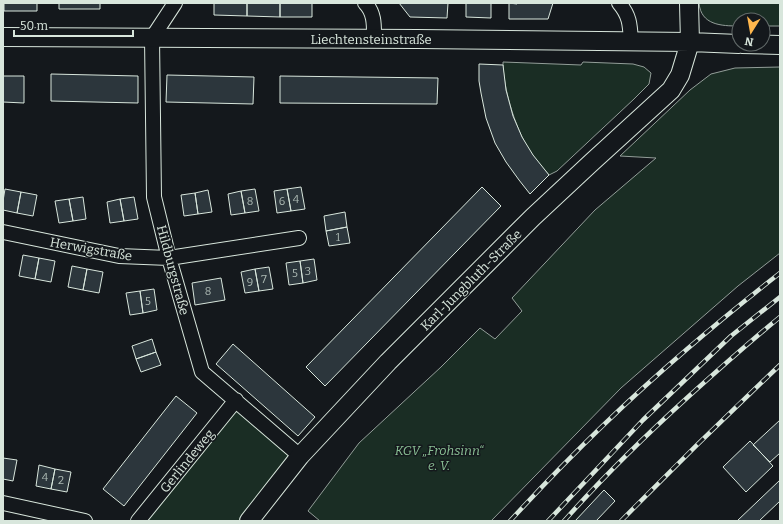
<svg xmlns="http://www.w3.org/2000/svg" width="783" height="524" font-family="Bitter,serif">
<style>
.green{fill:#1a2d24;stroke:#939e99}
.building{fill:#2c363c;stroke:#d8e6dc}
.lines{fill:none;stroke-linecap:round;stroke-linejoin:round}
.minor-casing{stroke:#d8e6dc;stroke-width:16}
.tertiary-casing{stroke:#d8e6dc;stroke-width:20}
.minor{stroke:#14181c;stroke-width:14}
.tertiary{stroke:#14181c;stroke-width:18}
.rail-casing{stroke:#d8e6dc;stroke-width:4.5}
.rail{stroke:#14181c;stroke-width:3;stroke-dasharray:9;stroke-linecap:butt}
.labels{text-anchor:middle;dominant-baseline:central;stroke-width:3;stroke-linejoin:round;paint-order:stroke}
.number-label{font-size:11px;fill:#adbab4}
.street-label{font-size:13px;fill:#d8e6dc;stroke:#14181c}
.park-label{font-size:13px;font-style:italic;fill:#8ac095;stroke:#14181c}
</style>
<rect width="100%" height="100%" fill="#14181c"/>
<path class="green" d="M699,3H780V26H763V20H739V26C721,26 701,25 699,3Z
M503,62L581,65L583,62L633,64L644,67L651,73L649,84L634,99L557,171L549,175C544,169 538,163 533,156C517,134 503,90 503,62Z
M780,67V253L738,286L621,388L491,521H320L308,511L359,443L441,367L480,328L495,339L522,311L512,298L595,210L656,158L620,156L690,90L711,74L735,68Z
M236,400L300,456L249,521H138Z"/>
<path class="building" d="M4,3H37V11H4Z
M59,3H100V9H59Z
M214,3H247V16L214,15Z
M247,3H280V17L247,16Z
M280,3H312V17H280Z
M399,3H448L447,18L410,17Z
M466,3H491V18L466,17Z
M509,3L517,4V3H553L548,19H509Z
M479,64L503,65L506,90L513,116L522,137L533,155L549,175L530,194L519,180L506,162L495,143L486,118L481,93L479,81Z
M51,74L138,76V103L51,101Z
M167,75L254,77L253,104L166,102Z
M3,76H24V103L3,102Z
M280,76L438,78L437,104L280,103Z
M301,187L305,209L291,211L287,189Z
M482,187L501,206L325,386L306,367Z
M5,189L21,192L17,213L3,210V201Z
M255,189L259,211L245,213L241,191Z
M287,189L291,211L277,213L274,191Z
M208,190L212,212L198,214L195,193Z
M241,191L245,213L231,215L228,194Z
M21,192L37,195L33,216L17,213Z
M195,193L198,214L184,216L181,195Z
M83,197L86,219L73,221L69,199Z
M134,197L138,219L124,221L120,199Z
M69,199L73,221L59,223L55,201Z
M120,199L124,221L110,223L107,202Z
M345,212L347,227L326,231L324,216Z
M347,227L350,243L329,246L326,231Z
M23,255L39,258L35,279L19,276Z
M39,258L55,261L51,282L35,279Z
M314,259L317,280L303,283L300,261Z
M300,261L303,283L289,285L286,263Z
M72,266L87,269L83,290L68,287Z
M269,267L273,289L259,291L255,269Z
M87,269L103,272L99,293L83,290Z
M255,269L259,291L245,293L241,272Z
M221,278L225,300L195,305L192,283Z
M154,289L157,310L143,313L140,291Z
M140,291L143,313L130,315L126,293Z
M152,339L156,352L136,359L132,346Z
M233,344L315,417L298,436L216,364Z
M156,352L161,365L141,372L136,359Z
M176,396L197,413L124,506L103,489Z
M780,420V453L770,462L753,445Z
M750,441L773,466L746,492L723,467Z
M3,458L17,460L13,481L3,479Z
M39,465L55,469L51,489L36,486Z
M55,469L71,472L67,492L51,489Z
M780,480V501L759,521H737Z
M604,490L615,501L596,521H575Z"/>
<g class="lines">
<defs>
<path id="minor" d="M175,3L152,38L154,197L169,258L202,372L300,456
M365,3C375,13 374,26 374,39
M619,3C630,16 630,25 631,42
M3,232L119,256L169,258L299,238
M3,503L85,521
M138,521L236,400"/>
<path id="tertiary" d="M3,37L418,39L690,42L739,44
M742,44L780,45
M249,521L300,456L388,362L533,217L592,162L671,90L680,75L690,42L689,3"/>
</defs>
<use href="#minor" class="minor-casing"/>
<use href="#tertiary" class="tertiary-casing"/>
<use href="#minor" class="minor"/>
<use href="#tertiary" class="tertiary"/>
<defs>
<path id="rail" d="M510,521C565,461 624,403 686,350C717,323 748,298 780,273
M548,521L643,420L731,336L780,297
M564,521C603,477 645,436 688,397C718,370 748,343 780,317
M621,521C673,468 726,416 780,365"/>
</defs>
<use href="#rail" class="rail-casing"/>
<use href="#rail" class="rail"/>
</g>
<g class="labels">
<g class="number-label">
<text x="296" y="199">4</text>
<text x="250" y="201">8</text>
<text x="282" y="201">6</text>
<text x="338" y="237">1</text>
<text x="308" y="271">3</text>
<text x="295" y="273">5</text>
<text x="264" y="279">7</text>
<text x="250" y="282">9</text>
<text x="208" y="291">8</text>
<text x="148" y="301">5</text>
<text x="45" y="477">4</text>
<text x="61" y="480">2</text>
</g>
<g class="street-label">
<text x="371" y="39">Liechtensteinstraße</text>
<text transform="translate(91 249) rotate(10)">Herwigstraße</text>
<text transform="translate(173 270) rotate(75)">Hildburgstraße</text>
<text transform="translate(471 280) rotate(-45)">Karl-Jungbluth-Straße</text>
<text transform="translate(187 461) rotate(-51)">Gerlindeweg</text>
</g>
<g class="park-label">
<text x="439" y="450">KGV „Frohsinn“<tspan x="439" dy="15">e. V.</tspan></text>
</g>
</g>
<rect width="783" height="524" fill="none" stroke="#d8e6dc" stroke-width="8"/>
<g transform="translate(751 32) rotate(191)"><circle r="19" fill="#14181c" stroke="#626a69"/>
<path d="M0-3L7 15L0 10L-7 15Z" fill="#ffb74d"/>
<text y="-6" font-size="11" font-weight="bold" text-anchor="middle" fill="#d8e6dc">N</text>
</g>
<path d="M14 30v6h119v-6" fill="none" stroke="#d8e6dc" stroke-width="2"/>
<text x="20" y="30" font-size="12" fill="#d8e6dc" stroke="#14181c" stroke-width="3" paint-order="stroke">50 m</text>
</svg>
